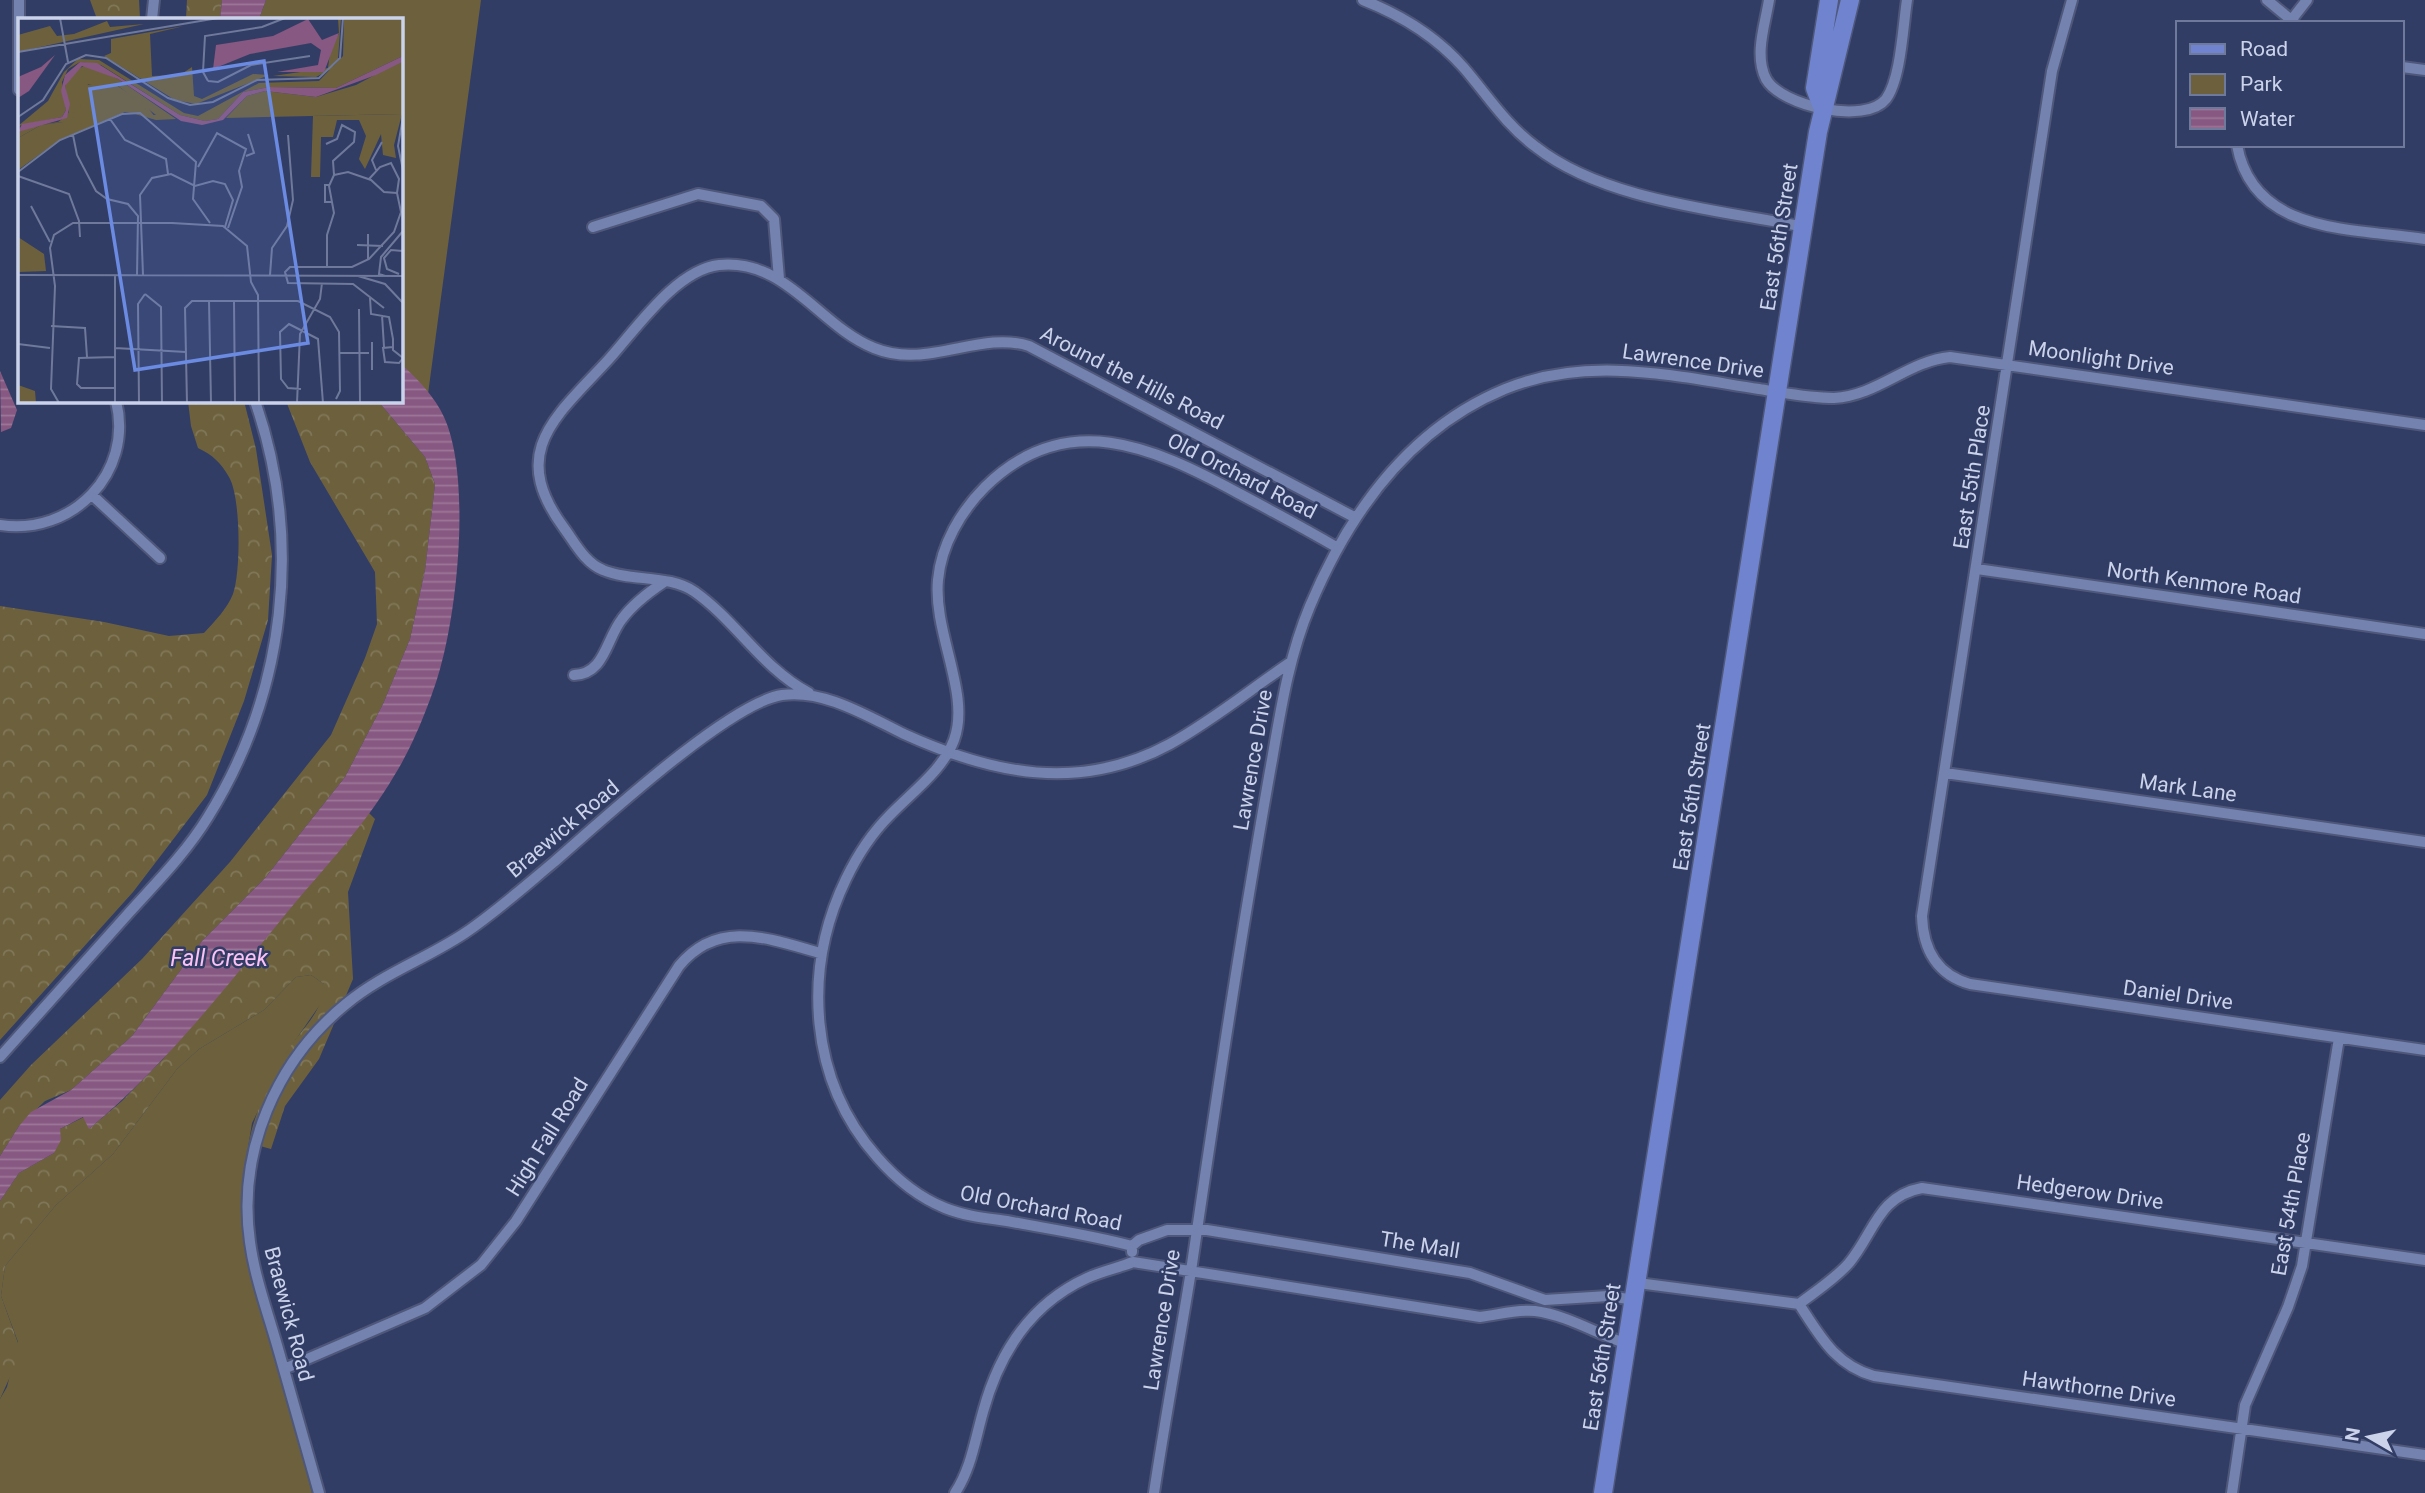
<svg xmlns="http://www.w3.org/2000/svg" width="2425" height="1493" font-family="Roboto,sans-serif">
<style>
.green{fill:#6d613d}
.forest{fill:url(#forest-crowns)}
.water{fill:url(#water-rules)}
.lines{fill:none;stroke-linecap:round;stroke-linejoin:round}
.street-casing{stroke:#4f587a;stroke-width:14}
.primary-casing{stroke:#4f587a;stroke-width:21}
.street{stroke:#7482af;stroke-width:10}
.primary{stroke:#6f83cf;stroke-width:18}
.labels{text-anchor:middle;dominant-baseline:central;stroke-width:5;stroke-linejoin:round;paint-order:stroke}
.street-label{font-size:21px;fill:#cbd3eb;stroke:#323d65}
.water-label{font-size:23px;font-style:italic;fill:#fcc2f4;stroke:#323d65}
.inset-road{fill:none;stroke:#6f799b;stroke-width:2}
.view{fill:#6b8ae1;fill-opacity:0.15;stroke:#6b8ae1;stroke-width:3.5}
.inset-edge{fill:none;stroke:#cbd3eb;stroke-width:3.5}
</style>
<defs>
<pattern id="forest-crowns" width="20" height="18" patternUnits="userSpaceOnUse" patternTransform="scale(1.75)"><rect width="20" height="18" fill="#6d613d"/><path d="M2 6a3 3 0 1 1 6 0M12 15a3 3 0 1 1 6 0" fill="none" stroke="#807759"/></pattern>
<pattern id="water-rules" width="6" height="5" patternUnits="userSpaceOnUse" patternTransform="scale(1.75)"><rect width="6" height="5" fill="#875881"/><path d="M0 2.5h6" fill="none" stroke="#9c7799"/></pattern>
</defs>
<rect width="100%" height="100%" fill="#323d65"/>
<path class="green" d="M266,0H481L428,394L401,364V19H259Z
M311,975L324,984V999L287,1052L252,1123L242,1185L243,1232L312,1493H0V1399L7,1387L18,1342L1,1296L5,1266L56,1205L113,1154L177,1069L199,1049L264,1010L296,977Z"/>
<path class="forest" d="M90,0H139L140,19H97Z
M187,0H222L220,19H186Z
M188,401H244L256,449L272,555L268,620L244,701L207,795L133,892L0,1040V606L104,622L169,636L204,633C215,621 227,609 233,594C241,572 241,497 229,477C221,463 213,455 198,448L191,426Z
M286,401H378L425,457L435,484L425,570L410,639L383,704L345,777L265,878L202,941L132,1036L71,1090L45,1101L19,1126L0,1156V1100L31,1065L142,959L230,862L331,735L365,658L377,624L375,572L310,462Z
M368,812L375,819L348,892L353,979L319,1059L285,1106L271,1149L249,1143C254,1112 271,1080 286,1053C300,1030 324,1012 324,984L311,975L296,977L264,1010L199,1049L177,1069L113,1154L56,1205L5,1266L1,1296L18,1343V1359L0,1399V1201L19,1173L54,1153L60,1129L84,1117L90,1128L122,1101L163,1059Z"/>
<path class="water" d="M222,0H266L259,19H220Z
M401,364C417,378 435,397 444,417C471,476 458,607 440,669C431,701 412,748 394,776C366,824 325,867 289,910C227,986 165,1066 89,1129L83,1117L60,1129L61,1140L54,1153L19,1173L0,1201V1156L19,1126L31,1112L71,1090L132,1036L202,941L265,878L345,777L383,704L410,639L425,570L435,484L425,457L378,401H401Z
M0,371L17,410L11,428L1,432Z"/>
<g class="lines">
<defs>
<path id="street" d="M19,0V90
M1363,0C1401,15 1437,37 1464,68C1488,96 1506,125 1536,147C1605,201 1720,210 1805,227
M1769,0C1765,25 1754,55 1766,79C1781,106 1866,125 1886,99C1901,79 1903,25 1907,0
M2072,0L2052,71L1922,916C1923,949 1937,975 1970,984L2425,1050
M2267,0L2295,23
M152,19L154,0
M2289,23L2307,0
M2402,67L2425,70
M2237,145C2253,235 2353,228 2425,239
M593,227L698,194L761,206L774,219L779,279
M92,495L160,558
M0,525C72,536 134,473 116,401
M1977,569L2425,634
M574,675C605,674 606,639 622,619C633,604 649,592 664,582
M809,693C762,668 737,622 695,592C669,574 631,582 603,570C585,563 575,543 564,528C507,451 556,417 609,359C637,328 676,270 719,265C786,258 819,326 874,348C928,370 979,330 1029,346L1356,518
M1945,773L2425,842
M0,1057C42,1010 85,962 127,915C155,884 186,853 208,817C286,692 303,540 255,401
M1132,1246C1091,1235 1049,1229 1007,1221C986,1218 965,1216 945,1208C918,1197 896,1179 877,1157C809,1080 802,970 846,879C857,856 872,833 890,815C912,792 943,770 954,740C971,694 933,633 938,580C941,545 961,511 985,487C1066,407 1153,447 1238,493C1272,511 1305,529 1338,548
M1132,1252V1246L1139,1240L1167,1230H1207L1470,1273L1545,1300L1608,1296L1635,1300
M1638,1283L1799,1304
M1799,1304C1816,1291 1835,1279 1849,1263C1874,1233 1878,1196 1922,1188L2425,1260
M1799,1304C1820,1336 1835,1365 1874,1376L2425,1455
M284,1369L425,1308L481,1265L516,1221L679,966C718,918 770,939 820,953
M319,1493C306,1446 292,1399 279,1352C269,1316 255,1279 250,1242C237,1152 276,1061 346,1004C382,974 426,959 465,933C496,912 525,886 554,862C600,822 729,703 782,695C824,689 867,716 904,734C992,774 1080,793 1170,744C1212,721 1251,689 1291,662
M955,1493C971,1469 975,1440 983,1412C999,1353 1030,1304 1087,1278C1102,1271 1118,1268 1133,1262L1480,1317C1498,1315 1517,1309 1535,1311C1567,1315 1597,1334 1627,1344
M1154,1493C1165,1419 1179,1345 1191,1271C1208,1155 1225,1040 1244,924C1253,870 1262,815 1272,760C1281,708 1289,656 1310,606C1349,513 1408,429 1505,389C1588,355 1674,376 1759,389C1784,393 1809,398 1834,398C1877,396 1908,361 1950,357L2425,425
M2232,1493L2245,1405L2288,1307L2302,1266L2339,1038"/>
<path id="primary" d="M1821,104L1815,88L1829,0
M1603,1493L1818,132L1850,0"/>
</defs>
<use href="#street" class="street-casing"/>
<use href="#primary" class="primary-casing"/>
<use href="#street" class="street"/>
<use href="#primary" class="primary"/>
</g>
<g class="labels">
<g class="street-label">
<text transform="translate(1779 237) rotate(-81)">East 56th Street</text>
<text transform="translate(2101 358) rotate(8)">Moonlight Drive</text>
<text transform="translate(1693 361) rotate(8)">Lawrence Drive</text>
<text transform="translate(1132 378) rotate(27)">Around the Hills Road</text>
<text transform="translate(1242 476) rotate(27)">Old Orchard Road</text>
<text transform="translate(1972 477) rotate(-81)">East 55th Place</text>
<text transform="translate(2204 583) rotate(8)">North Kenmore Road</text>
<text transform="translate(1253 760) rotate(-80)">Lawrence Drive</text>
<text transform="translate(2188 788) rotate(8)">Mark Lane</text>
<text transform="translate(1692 797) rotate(-81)">East 56th Street</text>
<text transform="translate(563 829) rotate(-40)">Braewick Road</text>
<text transform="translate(2178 995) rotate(8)">Daniel Drive</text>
<text transform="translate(547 1137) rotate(-58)">High Fall Road</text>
<text transform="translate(2090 1192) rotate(8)">Hedgerow Drive</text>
<text transform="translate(2291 1204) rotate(-80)">East 54th Place</text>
<text transform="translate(1041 1208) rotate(11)">Old Orchard Road</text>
<text transform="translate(1420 1245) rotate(9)">The Mall</text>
<text transform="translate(289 1314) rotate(75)">Braewick Road</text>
<text transform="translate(1162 1320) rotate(-81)">Lawrence Drive</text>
<text transform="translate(1602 1357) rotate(-81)">East 56th Street</text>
<text transform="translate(2099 1389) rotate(8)">Hawthorne Drive</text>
</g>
<g class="water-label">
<text x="219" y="958">Fall Creek</text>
</g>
</g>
<g transform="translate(18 18)">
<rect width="385" height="385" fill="#323d65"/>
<path d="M385,42L384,96L208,100L229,78L247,73L298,79L338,67ZM76,66L98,67L127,86L137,99L107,94L43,121L0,152V120L23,107L45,104L67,67ZM0,367L17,373L18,385H0Z" fill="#6d613d"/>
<path d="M320,0H323L320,41L313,51L298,59L255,58L310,50L313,27L321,16ZM326,0H385V38L318,70L251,69L225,74L200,101L187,103L162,97L83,47L62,44L50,51L44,64L48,92L44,99L0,108L30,83L46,54L60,41L81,42L166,95L180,98L241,65L301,63L325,38ZM89,3L92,9L126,6L0,34V17L32,8L39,18L56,16ZM166,8L132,16L134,58L162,57L174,49L176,78L184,81L235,56L251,57L178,86L157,82L86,38L93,35V21ZM68,47L100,61L158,101L138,102L117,96L138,97L99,67L88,70L70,66L59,98L45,104L23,107L0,120L2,113L14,108L40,104L51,96L47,68L56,53ZM384,96L376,127L378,140L365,137L363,116L347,151L341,141L348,118L341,102H319L315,119H303L302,159H293L295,98ZM0,219L26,236L28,253L0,254Z" fill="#6d613d"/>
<path d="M290,1L304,22L321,15L306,54H259L300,47L303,32L293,25L232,36L195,51L198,27L255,18ZM37,37L11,73L0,80V59L23,49ZM385,38L384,44L358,57L298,79L247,73L229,78L205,102L184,107L163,103L100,61L64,48L47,68L52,86L49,100L0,114L4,106L44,99L48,92L43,73L47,57L62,44L79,45L162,97L187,103L200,101L225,74L251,69L318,70Z" fill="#875881"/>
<path class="inset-road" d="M42,0L50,44M0,34L200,0M190,63L185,54L187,18L244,9L267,0M190,63L200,64L233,47L292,38M0,99L25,82L48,46L68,37L88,40L150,80L172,87L195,84L239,62L301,60L322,40L325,0M385,99L380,128L385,152M92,101L107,122L148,141L150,156M55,117L59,137L78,173L89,181L110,186L120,198L119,257M308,126L319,121L324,107L337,114L336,124L315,143L316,157M228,138L236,135L230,116M180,149L199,115L228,131L221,153L224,169L210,210M358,152L354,142L364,124M0,154L42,122L104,96L122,95L178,144L175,181L192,205M316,157L330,154L353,162L366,174L379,175M0,158L51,176L61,203L62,219M351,161L362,149L373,145L381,161L379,175M311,167H307V184H314M13,188L32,224M350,216V241M339,227L365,228M309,249V217L316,195L311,168L316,157M381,256L369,251L366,240L373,232L385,233M0,257L385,258M97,257V385M125,257L122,177L134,160L153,156L177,168L195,163L207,166L215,182L207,209M252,257L254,230L269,208L275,182L270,117M340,258L367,266L385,285M367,258L361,256L363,239L385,213M127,276L143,289L144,385M352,280L353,296L371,299L375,321V332L385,340L381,345L367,344L365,330L375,329M191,283L193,385M216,283L217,385M366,290L335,266L270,265L267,254L272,249H334L351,241L376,214L383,194L379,175M341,291L342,385M364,297L366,329M33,308L67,310L69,339M354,324V352M0,326L32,330M97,330L168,334M321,335H351M97,339L61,340L59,366L63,370H97M283,371L270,370L263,361L262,314L271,306L300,321L305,385M41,385L33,371L37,268L32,230L36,217L55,205H154L205,208L229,228L233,264L240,277L241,385M121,385L120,286L127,276M169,385L167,290L174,283H280L312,299L321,314L322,373L318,381M279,385L282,316L302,281L304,265"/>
<path class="view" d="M246,43L290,325L117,352L72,71Z"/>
<rect width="385" height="385" class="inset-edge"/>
</g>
<rect x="2176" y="21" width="228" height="126" fill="#323d65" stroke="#6f799b" stroke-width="2"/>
<rect x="2190" y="44" width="35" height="10" fill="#6f83cf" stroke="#6f799b" stroke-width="2"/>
<text x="2240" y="56" font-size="21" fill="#cbd3eb">Road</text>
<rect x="2190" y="74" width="35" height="21" fill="#6d613d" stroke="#6f799b" stroke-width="2"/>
<text x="2240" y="91" font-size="21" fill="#cbd3eb">Park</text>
<rect x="2190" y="108" width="35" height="21" fill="url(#water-rules)" stroke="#6f799b" stroke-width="2"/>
<text x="2240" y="126" font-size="21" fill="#cbd3eb">Water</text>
<g transform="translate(2369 1437) rotate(279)" stroke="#323d65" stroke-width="5" paint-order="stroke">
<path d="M0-5L12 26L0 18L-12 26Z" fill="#cbd3eb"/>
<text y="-10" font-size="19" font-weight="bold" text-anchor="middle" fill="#cbd3eb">N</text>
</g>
</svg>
